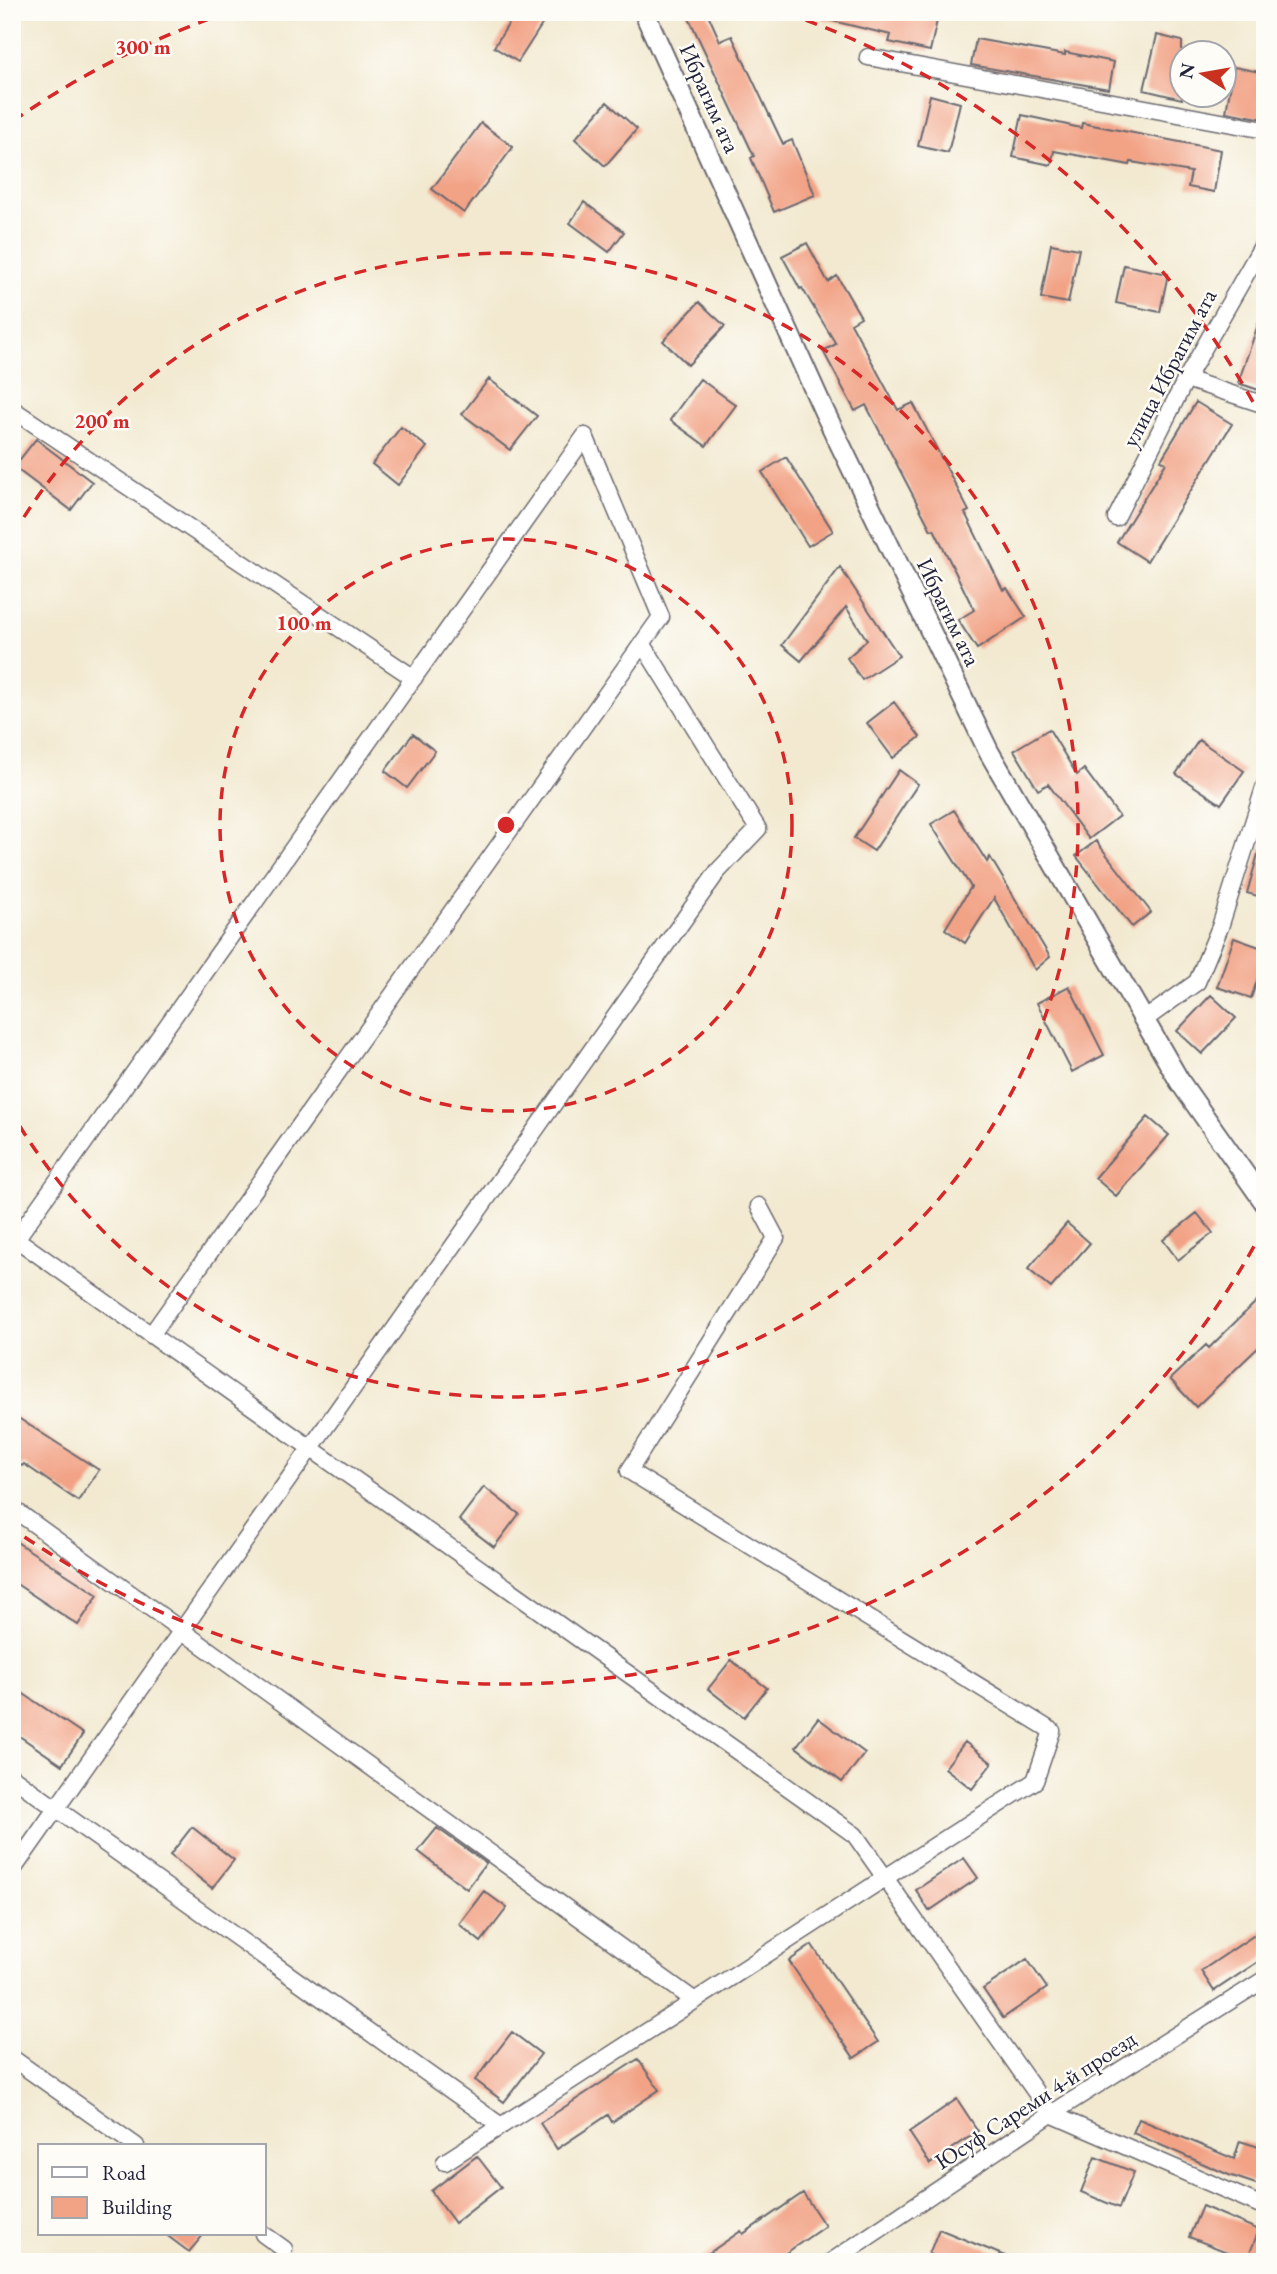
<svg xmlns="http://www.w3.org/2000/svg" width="1277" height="2274" font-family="'EB Garamond',serif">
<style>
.building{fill:#f2a386}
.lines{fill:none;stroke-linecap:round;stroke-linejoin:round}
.minor-casing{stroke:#6b686f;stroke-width:19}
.tertiary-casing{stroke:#6b686f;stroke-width:23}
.minor{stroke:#fff;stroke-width:16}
.tertiary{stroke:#fff;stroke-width:19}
.ring{fill:none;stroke:#d62828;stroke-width:3.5;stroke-dasharray:12 9}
.labels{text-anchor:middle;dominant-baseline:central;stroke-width:5;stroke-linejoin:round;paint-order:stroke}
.street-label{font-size:23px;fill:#22223b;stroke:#fdfcf7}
.centre{fill:#d62828;stroke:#fdfcf7;stroke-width:3.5}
.ring-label{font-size:21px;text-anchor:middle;font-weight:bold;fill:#d62828;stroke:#fdfcf7;stroke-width:5;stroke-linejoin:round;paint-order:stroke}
</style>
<rect width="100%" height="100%" fill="#fdfcf7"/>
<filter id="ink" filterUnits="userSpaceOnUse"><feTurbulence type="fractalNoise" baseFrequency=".0143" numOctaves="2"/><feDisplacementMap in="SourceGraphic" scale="14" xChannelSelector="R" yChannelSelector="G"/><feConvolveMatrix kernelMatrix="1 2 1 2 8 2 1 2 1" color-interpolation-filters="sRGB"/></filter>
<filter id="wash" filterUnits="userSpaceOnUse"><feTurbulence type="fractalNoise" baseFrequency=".00686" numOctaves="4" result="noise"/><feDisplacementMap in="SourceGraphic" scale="28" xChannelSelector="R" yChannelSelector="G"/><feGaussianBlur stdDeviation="1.57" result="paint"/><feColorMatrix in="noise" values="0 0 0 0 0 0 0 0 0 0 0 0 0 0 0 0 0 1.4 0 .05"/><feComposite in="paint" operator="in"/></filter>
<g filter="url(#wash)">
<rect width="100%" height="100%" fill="#f2e9d0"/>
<g id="blocks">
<path class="building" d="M516,12H550L518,62L494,47Z
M686,12H707L720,41L732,36L783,144L792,140L815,195L774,212L751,158L754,156Z
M821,12H939L930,51L889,42L891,35L820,18Z
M1157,35L1182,41V99L1144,90Z
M976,39L1065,55V52L1114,62L1109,89L971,65Z
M1234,67L1265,73V119L1226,112Z
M930,95L960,103L948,153L918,146Z
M607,102L637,129L605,166L575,139Z
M1022,115L1081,128L1082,123L1221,150L1214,192L1188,187L1191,172L1131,162L1130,165L1054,151L1051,165L1013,157Z
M481,123L513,147L464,213L432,189Z
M584,202L624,232L609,252L570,223Z
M807,243L828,282L837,276L861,317L851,323L898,410L913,403L969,511L965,513L1003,590L1007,588L1026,617L977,649L958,620L974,610L934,529L931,530L866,405L855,411L823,351L836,344L802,288L800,289L782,256Z
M1051,244L1079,249L1068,303L1041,298Z
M1124,265L1168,274L1160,312L1116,303Z
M699,302L725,326L688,365L663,341Z
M1262,313H1265V392L1238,383Z
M489,379L537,416L510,450L462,414Z
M700,379L736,405L706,446L670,420Z
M1196,402L1232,424L1147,561L1117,542L1166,463L1161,460Z
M401,427L427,447L398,485L372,464Z
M36,439L92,482L71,510L14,467Z
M786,457L833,531L808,546L762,472Z
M840,567L899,656L862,680L847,658L867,640L846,607L801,661L782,645Z
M894,702L920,737L893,758L867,723Z
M1049,729L1077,775L1084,769L1119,816L1089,839L1048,784L1038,790L1014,750Z
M413,734L435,751L407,788L385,771Z
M1199,740L1244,771L1221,804L1176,774Z
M899,770L918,784L874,851L854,838Z
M954,810L987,862L990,857L1050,957L1035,970L994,898L965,943L945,929L971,887L931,824Z
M1096,841L1151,912L1132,927L1076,856Z
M1260,847H1265V898L1247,893Z
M1234,938L1265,949V957L1251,998L1217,987Z
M1069,986L1104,1055L1072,1072L1037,1003Z
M1211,995L1236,1018L1202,1054L1177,1031Z
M1148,1117L1169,1135L1116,1196L1095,1178Z
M1197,1213L1213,1233L1178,1260L1163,1240Z
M1067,1223L1090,1243L1051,1288L1028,1269Z
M1265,1293V1341L1196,1407L1170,1379L1206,1345L1209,1348Z
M12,1414L99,1470L78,1501L24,1464L22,1466L12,1459Z
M484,1487L519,1514L494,1547L459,1520Z
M12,1539L98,1595L78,1625L12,1581Z
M731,1660L767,1688L744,1717L708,1689Z
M12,1686L83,1734L62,1765L12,1731Z
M818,1718L865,1753L842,1782L796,1747Z
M965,1742L992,1763L972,1789L945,1768Z
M192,1827L234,1860L212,1888L170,1855Z
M437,1828L486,1863L467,1889L418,1851Z
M964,1858L978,1878L929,1911L916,1890Z
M484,1891L507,1908L481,1942L459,1924Z
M1265,1928V1957L1214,1991L1201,1971Z
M812,1945L878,2042L854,2058L789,1961Z
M1027,1959L1047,1988L1003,2018L983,1989Z
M512,2032L541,2054L504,2102L475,2080Z
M638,2059L659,2090L612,2122L608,2115L557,2149L540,2123Z
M957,2099L978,2131L930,2164L909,2132Z
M1139,2119L1234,2159L1240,2141L1265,2149V2187L1229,2175L1133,2133Z
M477,2156L501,2187L455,2223L431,2191Z
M1095,2157L1134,2172L1119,2208L1081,2192Z
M803,2193L825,2226L773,2262H696L741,2231L743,2234Z
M1202,2206L1259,2230L1247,2260L1189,2237Z
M939,2229L1017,2261V2262H947L929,2254Z
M165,2234H204L189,2252Z"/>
</g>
</g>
<g filter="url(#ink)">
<use href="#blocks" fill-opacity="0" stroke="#6b686f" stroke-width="2"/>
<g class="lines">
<defs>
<path id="minor" d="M868,57L1265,130
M1186,379L1265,405
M12,409L414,678
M1116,518L1186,379L1265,241
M1144,1020L1197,982L1220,927L1265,785
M12,1236L855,1835L1051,2114L1265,2207
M16,1239L585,436
M151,1335L661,617L585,436
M12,1508L695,2001
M12,1777L501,2126
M12,1871L718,871L758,829L642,643
M12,2058L136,2146
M445,2162L1035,1781L1052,1731L629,1471L776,1238L759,1206
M263,2234L284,2249
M831,2262L1051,2114L1265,1979"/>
<path id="tertiary" d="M644,12L824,411L989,752L1180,1082L1265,1203"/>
</defs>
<use href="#minor" class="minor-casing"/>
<use href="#tertiary" class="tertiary-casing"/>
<use href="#minor" class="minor"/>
<use href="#tertiary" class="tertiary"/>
</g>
</g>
<g class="ring">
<circle cx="506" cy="825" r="286"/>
<path d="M13 535A572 572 0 1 1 13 1115"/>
<path d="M1264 1228A859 859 0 0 1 13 1529M13 121A859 859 0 0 1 226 13M786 13A859 859 0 0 1 1264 422"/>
</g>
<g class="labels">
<g class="street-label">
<text transform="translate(710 98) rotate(66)">Ибрагим ата</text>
<text transform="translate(1169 368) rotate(-62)">улица Ибрагим ата</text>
<text transform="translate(949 612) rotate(64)">Ибрагим ата</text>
<text transform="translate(1035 2100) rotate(-33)">Юсуф Сареми 4-й проезд</text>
</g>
</g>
<circle cx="506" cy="825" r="10" class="centre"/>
<g class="ring-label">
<text x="143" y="54">300 m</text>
<text x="102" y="428">200 m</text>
<text x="304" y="630">100 m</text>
</g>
<rect width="1277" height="2274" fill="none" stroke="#fdfcf7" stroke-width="42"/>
<rect x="38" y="2144" width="228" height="91" fill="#fdfcf7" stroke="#a5a5ac" stroke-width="2"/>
<rect x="52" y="2167" width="35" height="10" fill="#ffffff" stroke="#a5a5ac" stroke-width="2"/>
<text x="102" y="2180" font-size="21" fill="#22223b">Road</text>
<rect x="52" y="2197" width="35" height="21" fill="#f2a386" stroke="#a5a5ac" stroke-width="2"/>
<text x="102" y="2214" font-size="21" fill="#22223b">Building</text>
<g transform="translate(1203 74) rotate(281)"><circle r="33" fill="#fdfcf7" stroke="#a5a5ac" stroke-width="2"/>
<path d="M0-5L12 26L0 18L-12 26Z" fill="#c8321e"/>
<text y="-10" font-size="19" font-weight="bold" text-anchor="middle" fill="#22223b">N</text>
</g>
</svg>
